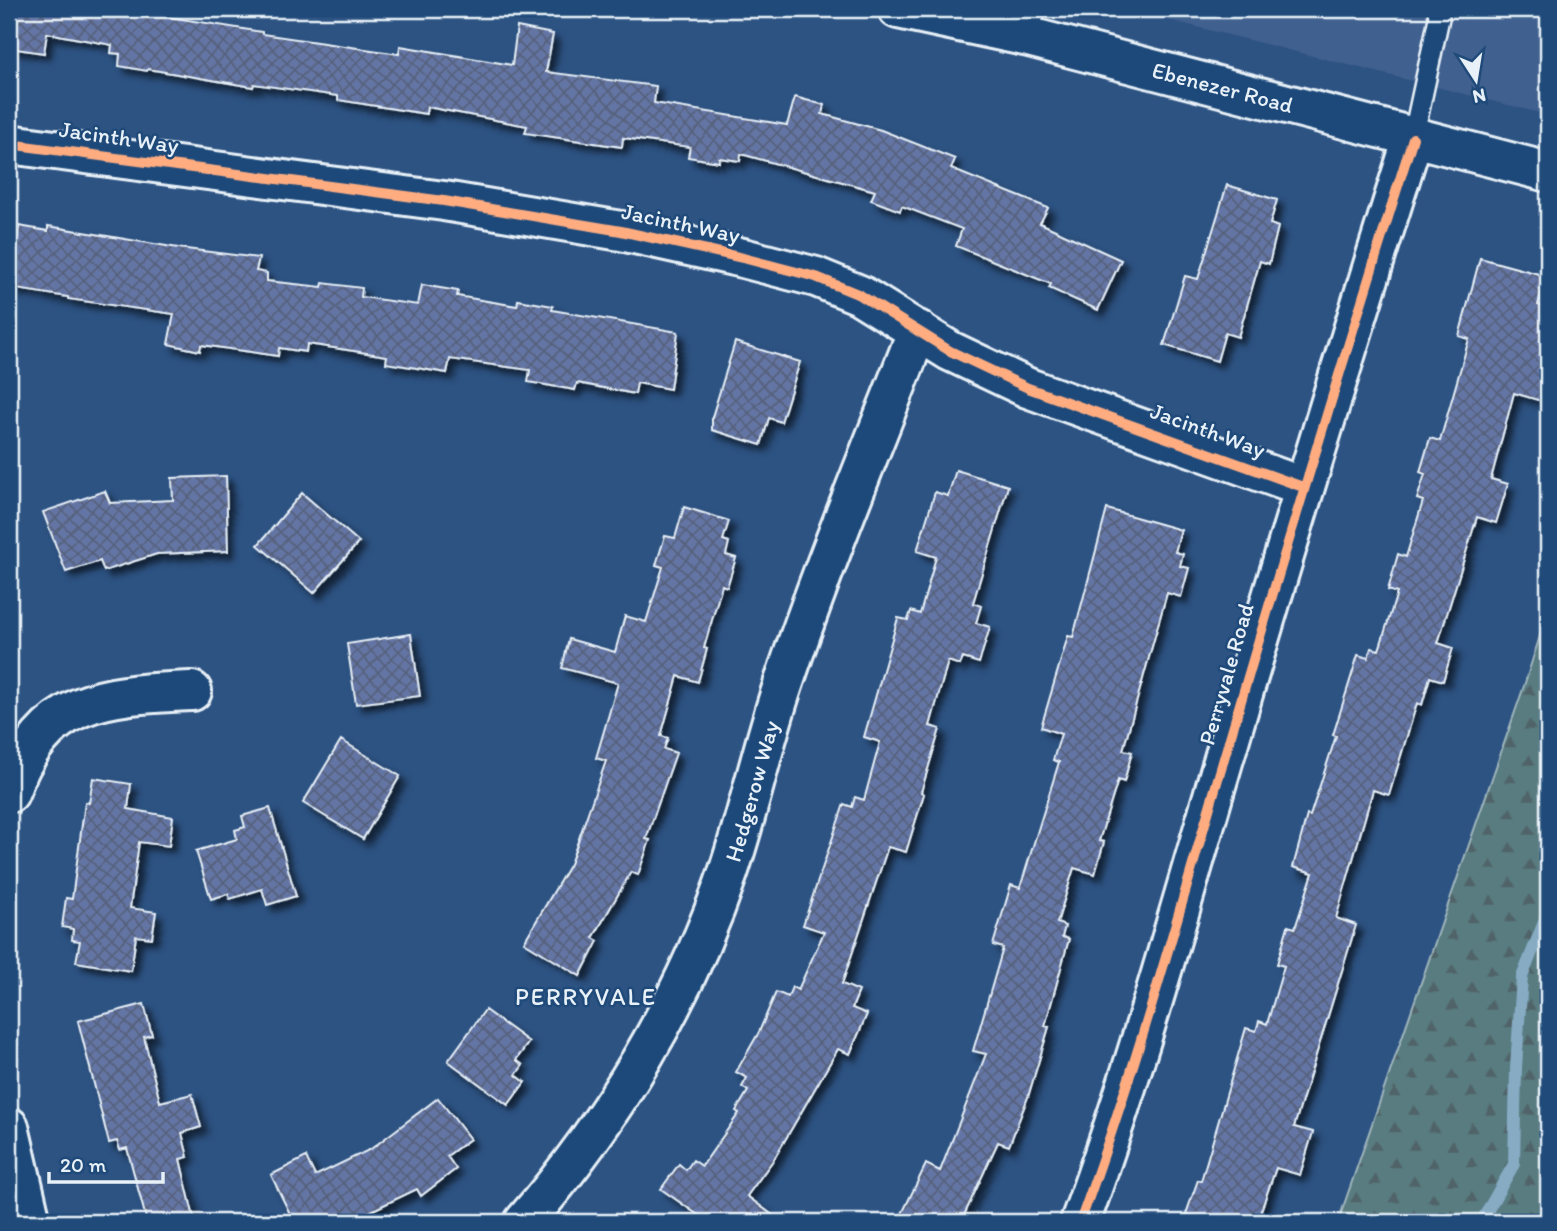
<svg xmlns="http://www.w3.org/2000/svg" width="1557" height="1231" font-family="Itim,sans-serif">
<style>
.built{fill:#41608f}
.forest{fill:url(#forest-firs);stroke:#a0b6bc;stroke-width:2}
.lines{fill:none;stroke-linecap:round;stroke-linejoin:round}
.stream{stroke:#86abc3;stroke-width:12}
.building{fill:url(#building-cross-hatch);stroke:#e8f1f8;stroke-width:2;filter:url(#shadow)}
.service-casing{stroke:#e8f1f8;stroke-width:24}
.minor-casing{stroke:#e8f1f8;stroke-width:44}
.tertiary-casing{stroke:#e8f1f8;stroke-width:44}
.service{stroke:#1f4a7a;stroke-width:19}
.minor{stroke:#1f4a7a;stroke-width:38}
.tertiary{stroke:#1f4a7a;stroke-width:38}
.cycleway-casing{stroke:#1f4a7a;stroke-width:15}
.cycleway{stroke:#ffac80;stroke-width:10}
.labels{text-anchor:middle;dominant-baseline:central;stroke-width:5;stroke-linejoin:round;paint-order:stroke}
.street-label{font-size:23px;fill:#e8f1f8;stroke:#1f4a7a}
.neighbourhood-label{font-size:24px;letter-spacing:2px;fill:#e8f1f8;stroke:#1f4a7a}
</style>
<defs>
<pattern id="forest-firs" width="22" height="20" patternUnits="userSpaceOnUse" patternTransform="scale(1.75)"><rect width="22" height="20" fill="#587b80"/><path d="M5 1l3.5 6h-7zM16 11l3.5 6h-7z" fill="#506468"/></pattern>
<pattern id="building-cross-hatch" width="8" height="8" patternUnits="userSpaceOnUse" patternTransform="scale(1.75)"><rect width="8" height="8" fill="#6475a5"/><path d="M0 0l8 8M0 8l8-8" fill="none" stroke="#56617c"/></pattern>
<filter id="shadow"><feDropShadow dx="6" dy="6" stdDeviation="3.5" flood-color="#0009"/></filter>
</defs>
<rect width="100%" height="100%" fill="#2d5383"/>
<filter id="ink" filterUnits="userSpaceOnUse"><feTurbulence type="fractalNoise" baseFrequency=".0143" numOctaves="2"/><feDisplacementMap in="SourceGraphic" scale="14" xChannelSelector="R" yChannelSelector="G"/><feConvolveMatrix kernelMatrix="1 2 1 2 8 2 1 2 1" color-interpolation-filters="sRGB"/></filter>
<g filter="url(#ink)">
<path class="built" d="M1125,9H1548V115Z"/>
<path class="forest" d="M1548,611V1222H1338L1524,686Z"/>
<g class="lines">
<path class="stream" d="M1481,1222L1514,1164L1516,1068L1522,977L1548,912"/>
</g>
<path class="building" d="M9,9H158L157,15L262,32V34L399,54L400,46L512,65L517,27L553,34L546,72L656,86L654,103L787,125L795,97L824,105L822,114L881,130L955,159L951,169L1048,208L1040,223L1121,260L1098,310L1049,288L1051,284L956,246L962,229L902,206L900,211L871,200L875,191L741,154L740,161L719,158V162L688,157L690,147L623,138L622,147L525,133L527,126L427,107L426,114L338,100V96L254,84L253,87L148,69L147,71L119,66L120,54L111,53L112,45L47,33L44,53L9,48Z
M1227,185L1277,200L1270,224L1278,227L1269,264L1260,261L1238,337L1225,333L1217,361L1164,345L1185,276L1198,279Z
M19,226L48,231V226L178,248L259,258L256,271L267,273V281L322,287L323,283L362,288L361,297L418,305L422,285L458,291L457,296L517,306L518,300L553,306L552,310L678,332L670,389L637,383L635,394L577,383L575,390L528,382L530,370L450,359L447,373L386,363L387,356L307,344L306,352L279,348L278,356L201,345L200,351L168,344L174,314L68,299V297L10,288Z
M1480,258L1546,276L1538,305L1548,308V403L1514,393L1491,479L1508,484L1496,523L1477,517L1438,643L1453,648L1443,681L1430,677L1422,705L1417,703L1389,795L1373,790L1336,918L1356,925L1294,1127L1313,1132L1300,1175L1276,1168L1257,1222H1189L1191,1216L1186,1214L1198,1180L1201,1181L1246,1028L1256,1031L1259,1021L1267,1024L1284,966L1277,964L1288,926L1295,928L1313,873L1293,867L1307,815L1310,816L1336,736L1333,735L1358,655L1368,658L1371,648L1379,650L1397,593L1388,590L1398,554L1406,557L1423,501L1417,499L1425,474L1420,472L1430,438L1440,441L1469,339L1459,336Z
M735,342L800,362L781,422L769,418L761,445L712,430V417Z
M956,470L1008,486L973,603L981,606L976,623L990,627L979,663L963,658L960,665L948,661L930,726L940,729L921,792L924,794L906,852L888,847L842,984L859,991L852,1008L867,1014L850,1054L838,1049L774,1159L747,1196L782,1222H708L661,1189L679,1164L686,1170L693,1160L702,1166L739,1113L736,1111L748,1091L742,1087L747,1078L736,1072L759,1032L776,992L788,997L792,987L798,990L824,932L803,925L844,804L852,807L855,797L864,800L880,742L864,737L898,618L908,620L911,611L920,614L936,557L917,551L935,492L948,496Z
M226,476L228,551L157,554L104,571L100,561L66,572L43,512L105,491L110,503L173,500L172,478Z
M302,493L359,542L314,593L258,545Z
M684,507L729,521L723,540L729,542L726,555L736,558L727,587L722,585L704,648L707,649L698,682L678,676L661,736L668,738L664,749L676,753L646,839L650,840L638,875L631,872L593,938L598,941L580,976L524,942L570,864L606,761L596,758L618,683L562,668L569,639L615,652L625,616L646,622L663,567L656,565L665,536L675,538Z
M1107,509L1181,530L1175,552L1183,554L1180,566L1189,568L1181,597L1167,593L1123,750L1132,752L1124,782L1118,780L1099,841L1104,842L1095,874L1074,868L1057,923L1065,926L1062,937L1069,939L1045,1026L1049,1027L1028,1097L1009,1146L998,1142L961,1222H898L926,1164L940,1171L986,1054L973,1051L1003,948L993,945L1011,885L1020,888L1059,762L1053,760L1061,734L1041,727L1068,636L1073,637Z
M411,634L420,696L356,704L347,644Z
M341,740L400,776L363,839L303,803Z
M93,778L131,784L128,809L173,817L169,846L139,842L130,908L156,912L152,938L136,936L131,971L76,962L80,941L72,940L73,929L62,927L66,898L72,899L85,802L89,803Z
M270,808L296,896L267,905L262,889L230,899L228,894L211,899L196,851L237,839L235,830L245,827L242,816Z
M144,1004L152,1035L144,1037L160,1102L192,1094L201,1127L182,1133L188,1157L180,1159L195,1222H147L127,1148L120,1150L117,1141L109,1143L78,1021Z
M485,1010L529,1042L516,1060L523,1065L516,1075L525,1082L508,1105L448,1061Z
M438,1098L470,1139L447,1156L456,1169L421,1196L417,1189L348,1222H294L271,1175L306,1157L315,1176L371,1149Z"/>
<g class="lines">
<defs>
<path id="service" d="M1029,37L1035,9
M1413,138L1439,18L1438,9"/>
<g id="minor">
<path d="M9,144L444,201L621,231L743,258L816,277L860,295L950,351L1028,388L1303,487"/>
<path d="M9,793C45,697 102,695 192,691"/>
<path d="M9,1127L31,1222"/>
<path id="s1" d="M524,1222C612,1121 684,1001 728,873C749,811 762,747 783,685C823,565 872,448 918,330"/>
<path d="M1080,1222C1138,1064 1182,900 1230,738C1289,537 1350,337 1413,138"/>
</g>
<g id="tertiary">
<path id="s2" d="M898,9L1029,37L1548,172"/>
</g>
</defs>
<use href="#service" class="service-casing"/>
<use href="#minor" class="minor-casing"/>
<use href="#tertiary" class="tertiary-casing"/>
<use href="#service" class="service"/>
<use href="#minor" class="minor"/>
<use href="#tertiary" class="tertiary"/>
<defs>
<path id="cycleway" d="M9,144L444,201L621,231L743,258L816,277L860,295L950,351L1028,388L1303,487
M1080,1222C1138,1064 1182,900 1230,738C1289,537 1350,337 1413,138"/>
</defs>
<use href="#cycleway" class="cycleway-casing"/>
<use href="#cycleway" class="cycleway"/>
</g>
</g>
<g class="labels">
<g class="street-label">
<text stroke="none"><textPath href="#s2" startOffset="334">Ebenezer Road</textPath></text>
<text transform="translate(119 137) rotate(8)">Jacinth Way</text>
<text transform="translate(681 223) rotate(12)">Jacinth Way</text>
<text transform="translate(1208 430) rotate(20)">Jacinth Way</text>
<text transform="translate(1226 674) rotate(-74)">Perryvale Road</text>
<text stroke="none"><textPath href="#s1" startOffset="492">Hedgerow Way</textPath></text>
</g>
<g class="neighbourhood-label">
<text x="586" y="996">PERRYVALE</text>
</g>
</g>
<rect width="1557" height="1231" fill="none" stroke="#1f4a7a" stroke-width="35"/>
<rect x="18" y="18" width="1522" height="1196" fill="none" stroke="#e8f1f8" stroke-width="2.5" filter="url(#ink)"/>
<g transform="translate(1476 80) rotate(168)" stroke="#1f4a7a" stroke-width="5" paint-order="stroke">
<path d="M0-5L12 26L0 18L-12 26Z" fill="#e8f1f8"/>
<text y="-10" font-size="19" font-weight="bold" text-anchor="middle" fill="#e8f1f8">N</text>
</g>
<path d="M49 1172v10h114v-10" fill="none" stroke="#e8f1f8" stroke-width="3.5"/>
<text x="60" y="1172" font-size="21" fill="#e8f1f8" stroke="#1f4a7a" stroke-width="5" paint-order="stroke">20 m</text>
</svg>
